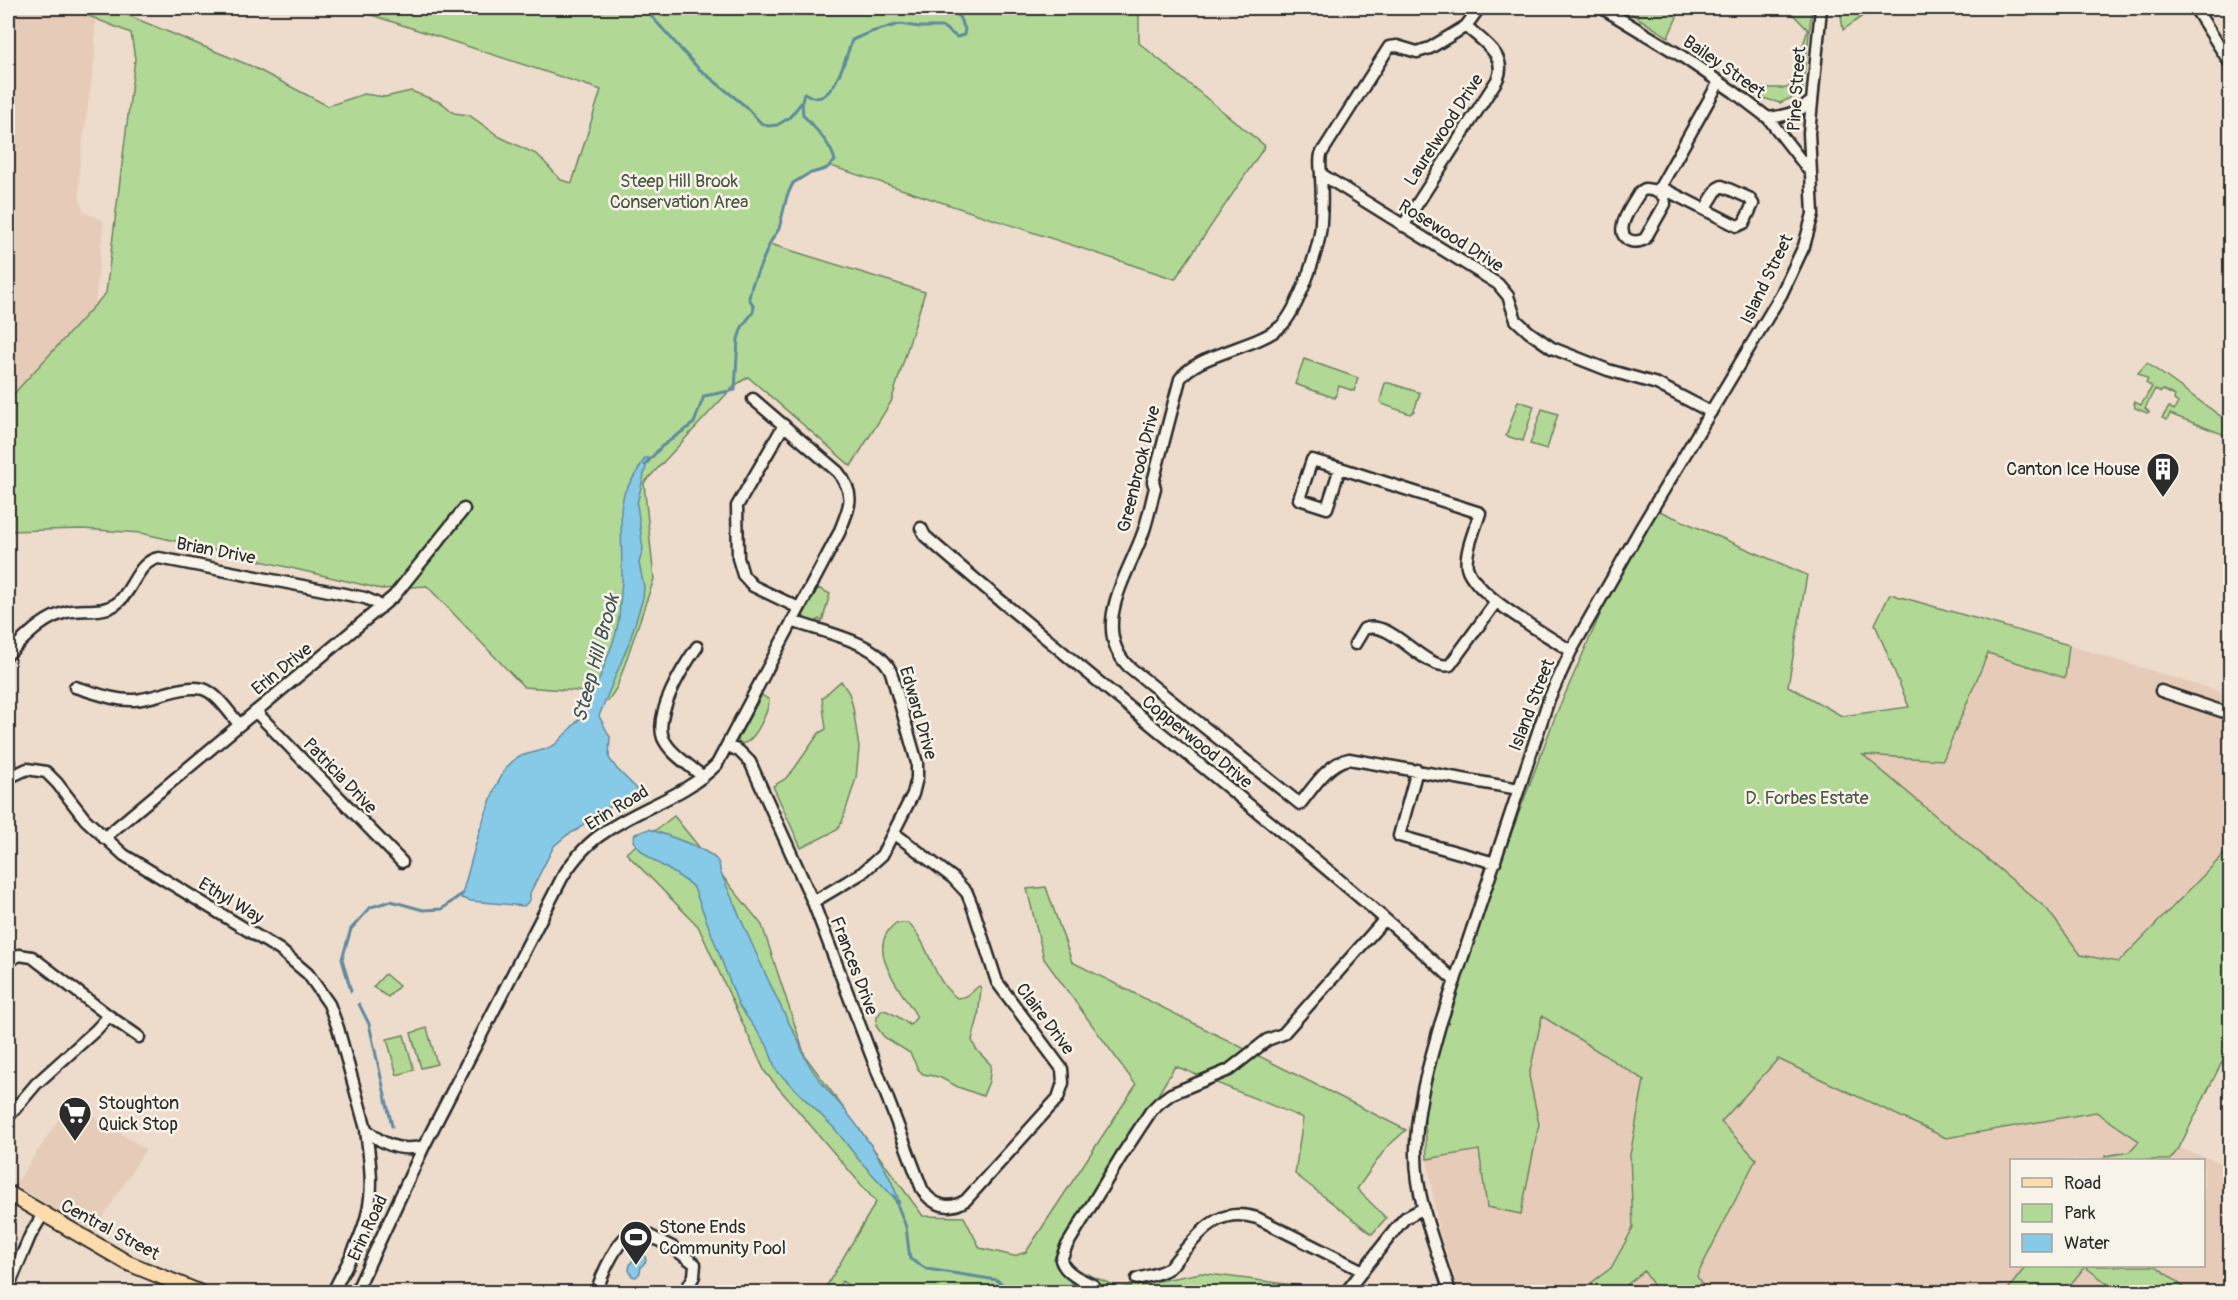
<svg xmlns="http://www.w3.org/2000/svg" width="2238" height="1300" font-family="Pangolin,sans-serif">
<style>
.built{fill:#e6ccb8}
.green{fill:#b1d995;stroke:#6e8260;stroke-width:1.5}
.water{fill:#87cae8;stroke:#628a9c;stroke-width:1.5}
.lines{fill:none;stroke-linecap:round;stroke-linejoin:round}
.stream{stroke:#628a9c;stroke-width:3}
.minor-casing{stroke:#2b2b2b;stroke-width:15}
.major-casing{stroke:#2b2b2b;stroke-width:18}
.minor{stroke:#f7f3e8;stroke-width:10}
.major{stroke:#fcdcac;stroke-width:14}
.labels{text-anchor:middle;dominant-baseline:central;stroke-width:5;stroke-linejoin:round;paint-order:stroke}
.street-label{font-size:18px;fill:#2b2b2b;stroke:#f7f3e8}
.park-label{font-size:18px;fill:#4c5646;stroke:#f7f3e8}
.poi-label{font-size:18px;fill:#2b2b2b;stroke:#f7f3e8;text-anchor:start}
.water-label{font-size:20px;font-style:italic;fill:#42535a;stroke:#f7f3e8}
</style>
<rect width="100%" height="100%" fill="#eddccc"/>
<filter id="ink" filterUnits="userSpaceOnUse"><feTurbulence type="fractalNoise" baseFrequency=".0167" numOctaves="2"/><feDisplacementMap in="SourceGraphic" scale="12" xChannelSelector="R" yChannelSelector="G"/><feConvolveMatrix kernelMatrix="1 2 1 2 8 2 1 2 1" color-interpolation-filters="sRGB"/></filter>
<g filter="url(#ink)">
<path class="built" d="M8,8H69L95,18V56L79,170L80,200L84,212L104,221L95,306L8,400Z
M2069,645L2230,695V848L2119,962L2081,955L2047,909L1862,754L1943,760L1989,653L2064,677Z
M1542,1016L1645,1080L1630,1155L1633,1228L1611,1268L1579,1292H1477L1471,1288L1470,1292H1459L1438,1227L1427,1159L1479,1149L1487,1207L1539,1124L1529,1076Z
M1778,1059L1946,1138L2096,1112L2139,1141L2129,1152L2106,1156L2105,1160H2012V1266H2026L2006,1292H1706L1697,1276L1756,1159L1721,1122Z
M70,1102L146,1149L93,1233L15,1185Z
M2179,1148L2230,1166V1292H2190L2156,1266H2204V1160H2170Z
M2085,1267L2119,1292H2064Z
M1644,1270L1658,1292H1618Z"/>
<path class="green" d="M69,8H110L251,66L328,106L364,94L385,97L411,91L442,103L454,113L469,115L500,137L538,155L561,180L572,183L601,90L350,8H1139V43L1265,146L1175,279L831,166L808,174L794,183L787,196L779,229L770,244L925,292L891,402L851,466L748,377L734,386L644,483L654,579L617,687L608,701L578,691L524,687L427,586L381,589L141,533L82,529L8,531V400L106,293L135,59L131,33Z
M1624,8H1681L1668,37L1624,9Z
M1787,8H1812L1802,93L1780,103L1756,96L1760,88H1788L1808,30Z
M1840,8H1874L1843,30Z
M1304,359L1358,378L1354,391L1339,386L1335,398L1295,384Z
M2147,363L2230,423V437L2170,414L2167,420L2162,418L2169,407L2174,410L2178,403L2174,400L2175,396L2163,390L2161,392L2155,389L2145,408L2149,412L2147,413L2135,408L2134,402L2141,405L2152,387L2146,383L2148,380L2138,373Z
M1385,383H1389L1418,392L1420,393L1414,411L1410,414L1382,404L1380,401Z
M1518,401L1534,406L1523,441L1506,436Z
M1542,409L1558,414L1547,449L1530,444Z
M1648,506L1807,575L1788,686L1842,716L1909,707L1875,624L1890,594L2069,645L2065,678L1988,653L1943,760L1863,755L2047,909L2081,955L2119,962L2230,848V1063L2222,1062L2179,1148L2170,1160H2105V1156L2129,1152L2139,1141L2096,1112L1946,1138L1778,1059L1721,1122L1756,1159L1697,1276L1706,1292H1658L1644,1271L1618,1292H1579L1611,1268L1633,1228L1630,1155L1644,1080L1542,1016L1529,1076L1539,1124L1521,1214L1487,1207L1479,1150L1427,1159L1422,1070L1555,717Z
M818,588L830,594L822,622L819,619L816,622L817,624L808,621L803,616Z
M841,681L849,693L853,707L859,748L856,778L842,822L837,830L801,848L773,786L785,779L794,769L819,733L826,729L822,698Z
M762,695L769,700C769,712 752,748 739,743L738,739Z
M674,816L762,925L805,1056L923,1216L964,1217L980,1248L1014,1256L1026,1252L1136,1085L1044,959L1027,889L1046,887L1072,962L1406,1130L1386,1148L1357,1189L1386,1218L1372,1234L1295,1174L1303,1118L1175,1066L1059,1262L1120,1288L1201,1273L1325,1289L1322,1292H859L842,1281L835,1292H823L876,1202L765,1072L698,926L626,853Z
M896,923H908C931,945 931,979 957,998C971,997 969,993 979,986L981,988L978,1018L972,1040L976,1049L991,1065L989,1081L983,1096L958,1087L939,1077L923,1074L918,1069L910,1053L884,1037L876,1026L877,1017L882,1010C893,1011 901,1020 910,1025L917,1017C902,990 862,949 896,923Z
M385,974L399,986L388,997L373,987Z
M427,1028L437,1064L421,1068L411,1033Z
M404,1035L414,1070L397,1075L387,1039Z
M2026,1266H2156L2190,1292H2119L2085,1267L2064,1292H2006Z"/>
<path class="water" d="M645,458H648L637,504L643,549L639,563L644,587L643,598L629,643L599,716L610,737L609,758L617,769L640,792L633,798L597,812L577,830L567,835L554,846L530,893V900L524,906L471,901L461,898L480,829L495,788L506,768L517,757L546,749L556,744L584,714L597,685L615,637L619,618L622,580L621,509L624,493Z
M649,829C663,834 712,849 718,862C720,865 720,868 720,871C745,927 768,985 797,1038C801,1045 802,1053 806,1059C816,1078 831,1094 845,1110C868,1139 889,1169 900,1204L859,1160L835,1129L776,1070L767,1045L739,1006L694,888C676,870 647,862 633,841L635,834Z
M643,1254L645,1255L646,1261L641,1267L640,1273L636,1277L632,1276L629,1270C630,1260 635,1258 643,1254Z"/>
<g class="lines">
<path class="stream" d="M648,8L652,17L698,68L744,105L761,123L768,126L777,125L789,118L802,102
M645,465L661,447L694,423L704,396L735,390L738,339L742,327L753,312L754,307L749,298L752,285L771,241L779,229L787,196L793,183L808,174L826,169L835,161C832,145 814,127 803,115L802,102L804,93C807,94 810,97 813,97C834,104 847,54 852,40L871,32L900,24L919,27H943L957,37L964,35L965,29L958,15L961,8
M351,991L342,959L351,929L371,907L391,901L423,910L442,909L463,893
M359,1004L369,1024L392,1126
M894,1196L906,1227L910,1259L927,1269L997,1280L1011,1292"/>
<defs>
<path id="minor" d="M1479,8L1466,26L1430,48L1417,52L1397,46L1389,47L1321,154C1319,162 1321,169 1321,177C1322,192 1322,207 1321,222C1321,245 1297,313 1280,327C1256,348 1196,354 1180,379L1153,482L1155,488C1151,503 1148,519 1143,533C1129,573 1090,627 1128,666L1300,804C1313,788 1328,763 1349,759L1519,789
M1602,8L1683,57L1734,92L1768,118L1811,173
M2195,8L2230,63
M1768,118C1785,116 1797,113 1811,102
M1321,174L1498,284L1508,296L1516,320L1529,332L1552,348L1608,370L1657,384L1711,412
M1660,187L1737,226L1744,223L1753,204L1749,198L1722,186L1718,188L1705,209
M1658,191L1664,197L1665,204L1645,239C1639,242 1633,243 1627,239C1613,229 1634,203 1640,192L1645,189L1658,191L1719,82
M1403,226L1497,80C1509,56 1482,41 1466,26
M784,425L737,506L738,558L743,575L753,586L799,608
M1340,468L1312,460L1299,499L1327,508L1340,468L1480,513C1476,526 1464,554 1467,567C1475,596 1546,634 1571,651
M921,528L925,536C1099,688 1284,826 1455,981
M792,621C821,632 878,641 891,672L917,763V778L913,794L882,855L862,873L813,902
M1355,644L1364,629C1392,618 1423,671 1450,665L1496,602
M697,647C683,667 654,713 663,738C670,754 691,766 703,777
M8,654C26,637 42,618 67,612C83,608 101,614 116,604C133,592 137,561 159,558L365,598L376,603L380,608
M75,687C93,692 114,701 134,700C155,699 183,684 203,689C217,693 230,714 239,724
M2161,691L2230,714
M256,712L402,862
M728,746L739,751L750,762L813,902L922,1189C932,1206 950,1211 966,1200L1058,1098L1063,1083L1062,1069L997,982L973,908L967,893L953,878L894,833
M8,760L12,775
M1417,770L1399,836L1495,863
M8,778L27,769L46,772L57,783L85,819L124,855L280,950L308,974L329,1004L338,1028L366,1129C382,1145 402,1152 424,1146
M104,838L394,596L464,509
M8,962L19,955L32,957L109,1016L139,1037
M8,1117L36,1084L96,1030L109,1016
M1137,1279C1148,1276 1160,1274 1169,1268C1174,1264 1177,1258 1181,1254C1205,1228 1219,1207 1257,1218L1363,1271
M1093,1285C1081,1280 1065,1273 1061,1260L1066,1247L1122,1155L1151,1111L1159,1103L1171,1094L1229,1070L1267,1040L1283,1034L1385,919
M8,1288L30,1236L43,1214
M333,1292C347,1263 367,1231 370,1198C373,1175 368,1151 366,1129
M356,1292L424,1146L563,876C574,859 587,843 605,832C641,807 686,796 717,764L839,533C849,507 857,496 838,472L753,399
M596,1292C602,1275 619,1233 638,1230L672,1247L695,1264L694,1276L685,1292
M596,1292H613
M1346,1292L1398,1226L1405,1218L1424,1208
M1450,1292C1437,1249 1416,1202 1416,1155C1415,1110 1428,1068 1440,1025L1549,699L1571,651L1642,526L1781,295L1804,246L1813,214L1809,133L1821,8"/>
<path id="major" d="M8,1193L128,1263L199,1292"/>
</defs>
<use href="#minor" class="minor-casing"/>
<use href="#major" class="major-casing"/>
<use href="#minor" class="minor"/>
<use href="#major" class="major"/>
</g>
</g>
<defs>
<symbol id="building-pin" viewBox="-11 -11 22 30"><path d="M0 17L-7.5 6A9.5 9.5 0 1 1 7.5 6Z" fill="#2b2b2b" stroke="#f7f3e8"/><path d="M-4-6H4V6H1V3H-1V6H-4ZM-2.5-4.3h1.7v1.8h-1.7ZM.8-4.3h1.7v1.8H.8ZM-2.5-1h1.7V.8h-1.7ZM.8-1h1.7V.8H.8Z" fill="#fff"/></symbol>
<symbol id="supermarket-pin" viewBox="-11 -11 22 30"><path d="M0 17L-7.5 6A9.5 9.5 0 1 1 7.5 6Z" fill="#2b2b2b" stroke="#f7f3e8"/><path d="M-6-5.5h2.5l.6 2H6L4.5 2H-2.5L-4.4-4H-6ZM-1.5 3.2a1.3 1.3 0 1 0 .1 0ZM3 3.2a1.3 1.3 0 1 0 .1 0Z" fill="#fff"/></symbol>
<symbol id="stadium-pin" viewBox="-11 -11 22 30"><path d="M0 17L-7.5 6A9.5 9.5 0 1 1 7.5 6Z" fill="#2b2b2b" stroke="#f7f3e8"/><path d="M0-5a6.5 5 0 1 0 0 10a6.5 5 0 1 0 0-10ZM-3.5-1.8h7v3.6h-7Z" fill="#fff"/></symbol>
</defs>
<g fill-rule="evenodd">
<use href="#building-pin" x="2144" y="450" width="38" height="52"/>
<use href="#supermarket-pin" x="56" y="1094" width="38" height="52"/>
<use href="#stadium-pin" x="617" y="1218" width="38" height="52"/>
</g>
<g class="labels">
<g class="street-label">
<text transform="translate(1724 67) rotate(35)">Bailey Street</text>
<text transform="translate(1797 89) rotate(-86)">Pine Street</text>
<text transform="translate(1444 130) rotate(-57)">Laurelwood Drive</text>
<text transform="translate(1451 236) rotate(32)">Rosewood Drive</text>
<text transform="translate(1767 279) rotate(-64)">Island Street</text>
<text transform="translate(1139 469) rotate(-76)">Greenbrook Drive</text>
<text transform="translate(216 551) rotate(11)">Brian Drive</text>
<text transform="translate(282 669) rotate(-39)">Erin Drive</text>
<text transform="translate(1532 705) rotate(-69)">Island Street</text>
<text transform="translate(918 713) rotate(74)">Edward Drive</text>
<text transform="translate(1197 742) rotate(39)">Copperwood Drive</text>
<text transform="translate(340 776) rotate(46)">Patricia Drive</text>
<text transform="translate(617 808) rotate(-31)">Erin Road</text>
<text transform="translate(231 901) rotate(31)">Ethyl Way</text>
<text transform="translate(854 966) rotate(69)">Frances Drive</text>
<text transform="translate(1045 1019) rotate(53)">Claire Drive</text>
<text transform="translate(368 1228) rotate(-65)">Erin Road</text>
<text transform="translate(110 1230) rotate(28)">Central Street</text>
</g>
<g class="park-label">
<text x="679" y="181">Steep Hill Brook<tspan x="679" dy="21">Conservation Area</tspan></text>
<text x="1807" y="798">D. Forbes Estate</text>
</g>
<g class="poi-label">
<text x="2140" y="469" text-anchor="end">Canton Ice House</text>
<text x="98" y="1103">Stoughton<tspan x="98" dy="21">Quick Stop</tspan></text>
<text x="659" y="1227">Stone Ends<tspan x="659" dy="21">Community Pool</tspan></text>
</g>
<g class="water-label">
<text transform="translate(596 658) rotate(-75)">Steep Hill Brook</text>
</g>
</g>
<rect width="2238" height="1300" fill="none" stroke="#f7f3e8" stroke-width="30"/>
<rect x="15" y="15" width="2208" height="1270" fill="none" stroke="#2b2b2b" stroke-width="2" filter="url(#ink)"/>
<rect x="2010" y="1159" width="195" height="108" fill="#f7f3e8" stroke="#a5a39c" stroke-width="1.5"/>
<rect x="2022" y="1178" width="30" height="9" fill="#fcdcac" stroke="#a5a39c" stroke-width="1.5"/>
<text x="2064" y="1189" font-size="18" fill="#2b2b2b">Road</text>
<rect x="2022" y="1204" width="30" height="18" fill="#b1d995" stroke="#a5a39c" stroke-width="1.5"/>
<text x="2064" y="1219" font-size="18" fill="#2b2b2b">Park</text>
<rect x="2022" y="1234" width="30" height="18" fill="#87cae8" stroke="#a5a39c" stroke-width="1.5"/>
<text x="2064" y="1249" font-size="18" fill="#2b2b2b">Water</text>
</svg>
